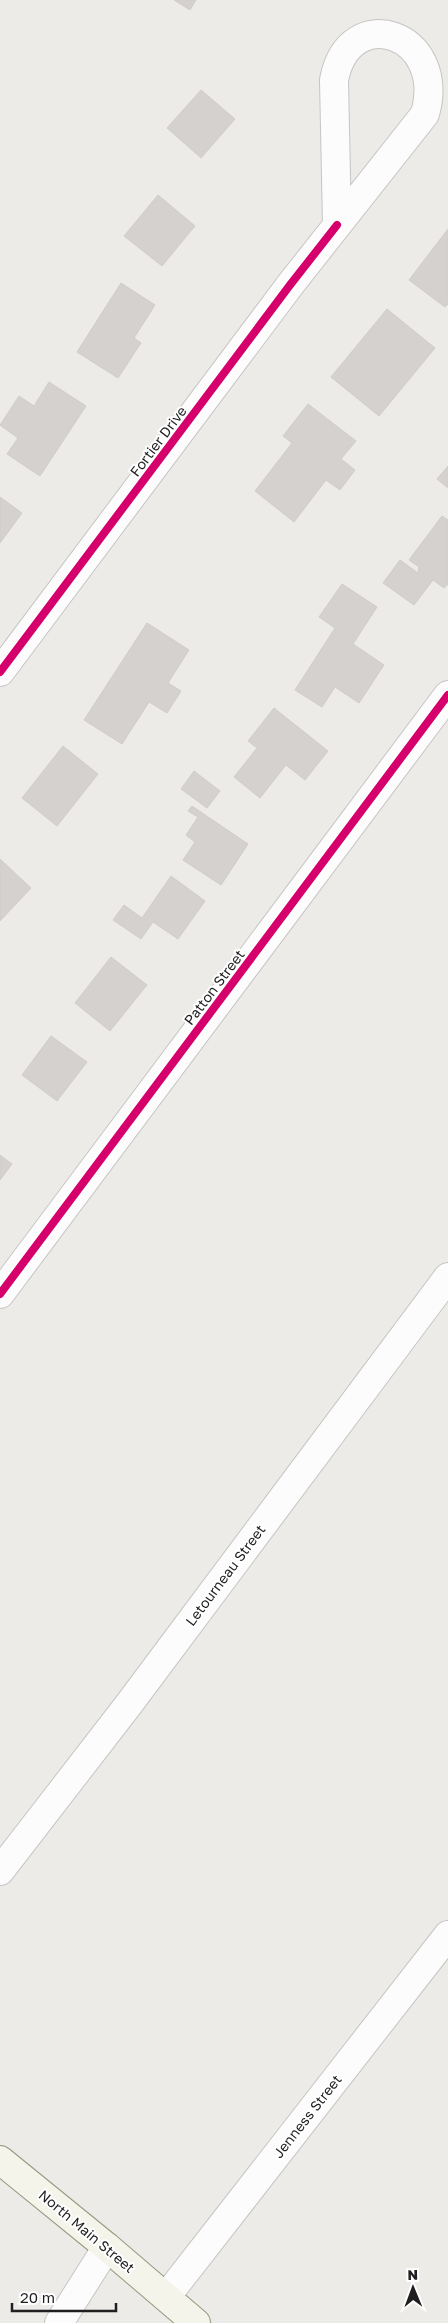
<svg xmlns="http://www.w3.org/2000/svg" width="448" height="2323" font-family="'Golos Text',sans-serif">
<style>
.building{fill:#d4d1cf;stroke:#d0ccc9}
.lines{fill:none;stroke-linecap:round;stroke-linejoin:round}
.street-casing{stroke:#c6c5c4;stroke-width:30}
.secondary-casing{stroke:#97977f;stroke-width:30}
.street{stroke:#fcfcfc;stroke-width:28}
.secondary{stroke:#f4f4eb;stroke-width:28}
.cycleway-casing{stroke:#fff;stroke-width:11}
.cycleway{stroke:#d6006c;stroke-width:8}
.labels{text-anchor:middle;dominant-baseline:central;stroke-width:4;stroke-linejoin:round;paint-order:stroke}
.street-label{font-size:14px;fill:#1f1f1f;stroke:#fff}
</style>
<rect width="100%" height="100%" fill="#edebe8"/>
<path class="building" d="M174,0H196L190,10Z
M201,90L235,119L201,158L167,128Z
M158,195L195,226L162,266L124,236Z
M448,229V304L445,307L409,280Z
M121,283L155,305L134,338L141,343L118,378L77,352Z
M387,309L435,348L379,416L331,377Z
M49,382L86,406L40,476L7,454L18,438L0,425L19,396L34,406Z
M308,404L356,441L341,459L355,470L340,490L326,480L294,522L255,491L292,443L283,436Z
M448,466V488L437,479Z
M0,497L22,513L0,543Z
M442,516L448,520V584L444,588L433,580L414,605L383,583L400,560L418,573L419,567L409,560Z
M342,584L377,607L353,644L384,665L359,703L335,687L322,707L295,690L335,628L319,617Z
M147,623L189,650L168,683L181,691L167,713L149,702L122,744L84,720Z
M274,708L328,751L305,780L286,765L260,798L234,777L257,748L248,741Z
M63,746L98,774L57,826L22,798Z
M194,771L220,791L207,808L181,789Z
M192,806L248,844L221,885L183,860L195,842L186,835L198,817L188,811Z
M0,859L31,888L0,921Z
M171,876L205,901L178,939L153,922L141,939L113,920L124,905L142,918Z
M111,957L147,985L110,1031L75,1003Z
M51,1036L87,1062L57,1101L22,1075Z
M0,1155L12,1164L0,1180Z"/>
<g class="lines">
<defs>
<path id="street" d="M0,672L290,285L425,114C448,33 349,0 334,80L337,225
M0,1294L448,695
M0,1871L129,1704L448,1277
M166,2297L448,1935
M59,2323L107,2247"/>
<path id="secondary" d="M0,2160L107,2247L196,2323"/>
</defs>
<use href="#street" class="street-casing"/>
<use href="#secondary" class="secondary-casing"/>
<use href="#street" class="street"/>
<use href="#secondary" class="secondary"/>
<defs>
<path id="cycleway" d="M0,672L290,285L337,225
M0,1294L448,695"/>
</defs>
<use href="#cycleway" class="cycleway-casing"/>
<use href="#cycleway" class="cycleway"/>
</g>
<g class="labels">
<g class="street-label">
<text transform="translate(158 441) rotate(-53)">Fortier Drive</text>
<text transform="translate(214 987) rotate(-53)">Patton Street</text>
<text transform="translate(225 1575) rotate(-53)">Letourneau Street</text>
<text transform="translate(307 2116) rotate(-52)">Jenness Street</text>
<text transform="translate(87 2231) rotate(40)">North Main Street</text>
</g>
</g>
<g transform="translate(413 2288) rotate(359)" stroke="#ffffff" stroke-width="4" paint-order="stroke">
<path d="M0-4L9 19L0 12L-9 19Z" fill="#1f1f1f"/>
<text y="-8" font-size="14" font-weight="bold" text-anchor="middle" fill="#1f1f1f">N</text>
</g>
<path d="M12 2303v8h104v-8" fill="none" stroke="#1f1f1f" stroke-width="2.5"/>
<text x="20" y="2303" font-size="15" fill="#1f1f1f" stroke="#ffffff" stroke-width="4" paint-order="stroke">20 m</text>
</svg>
